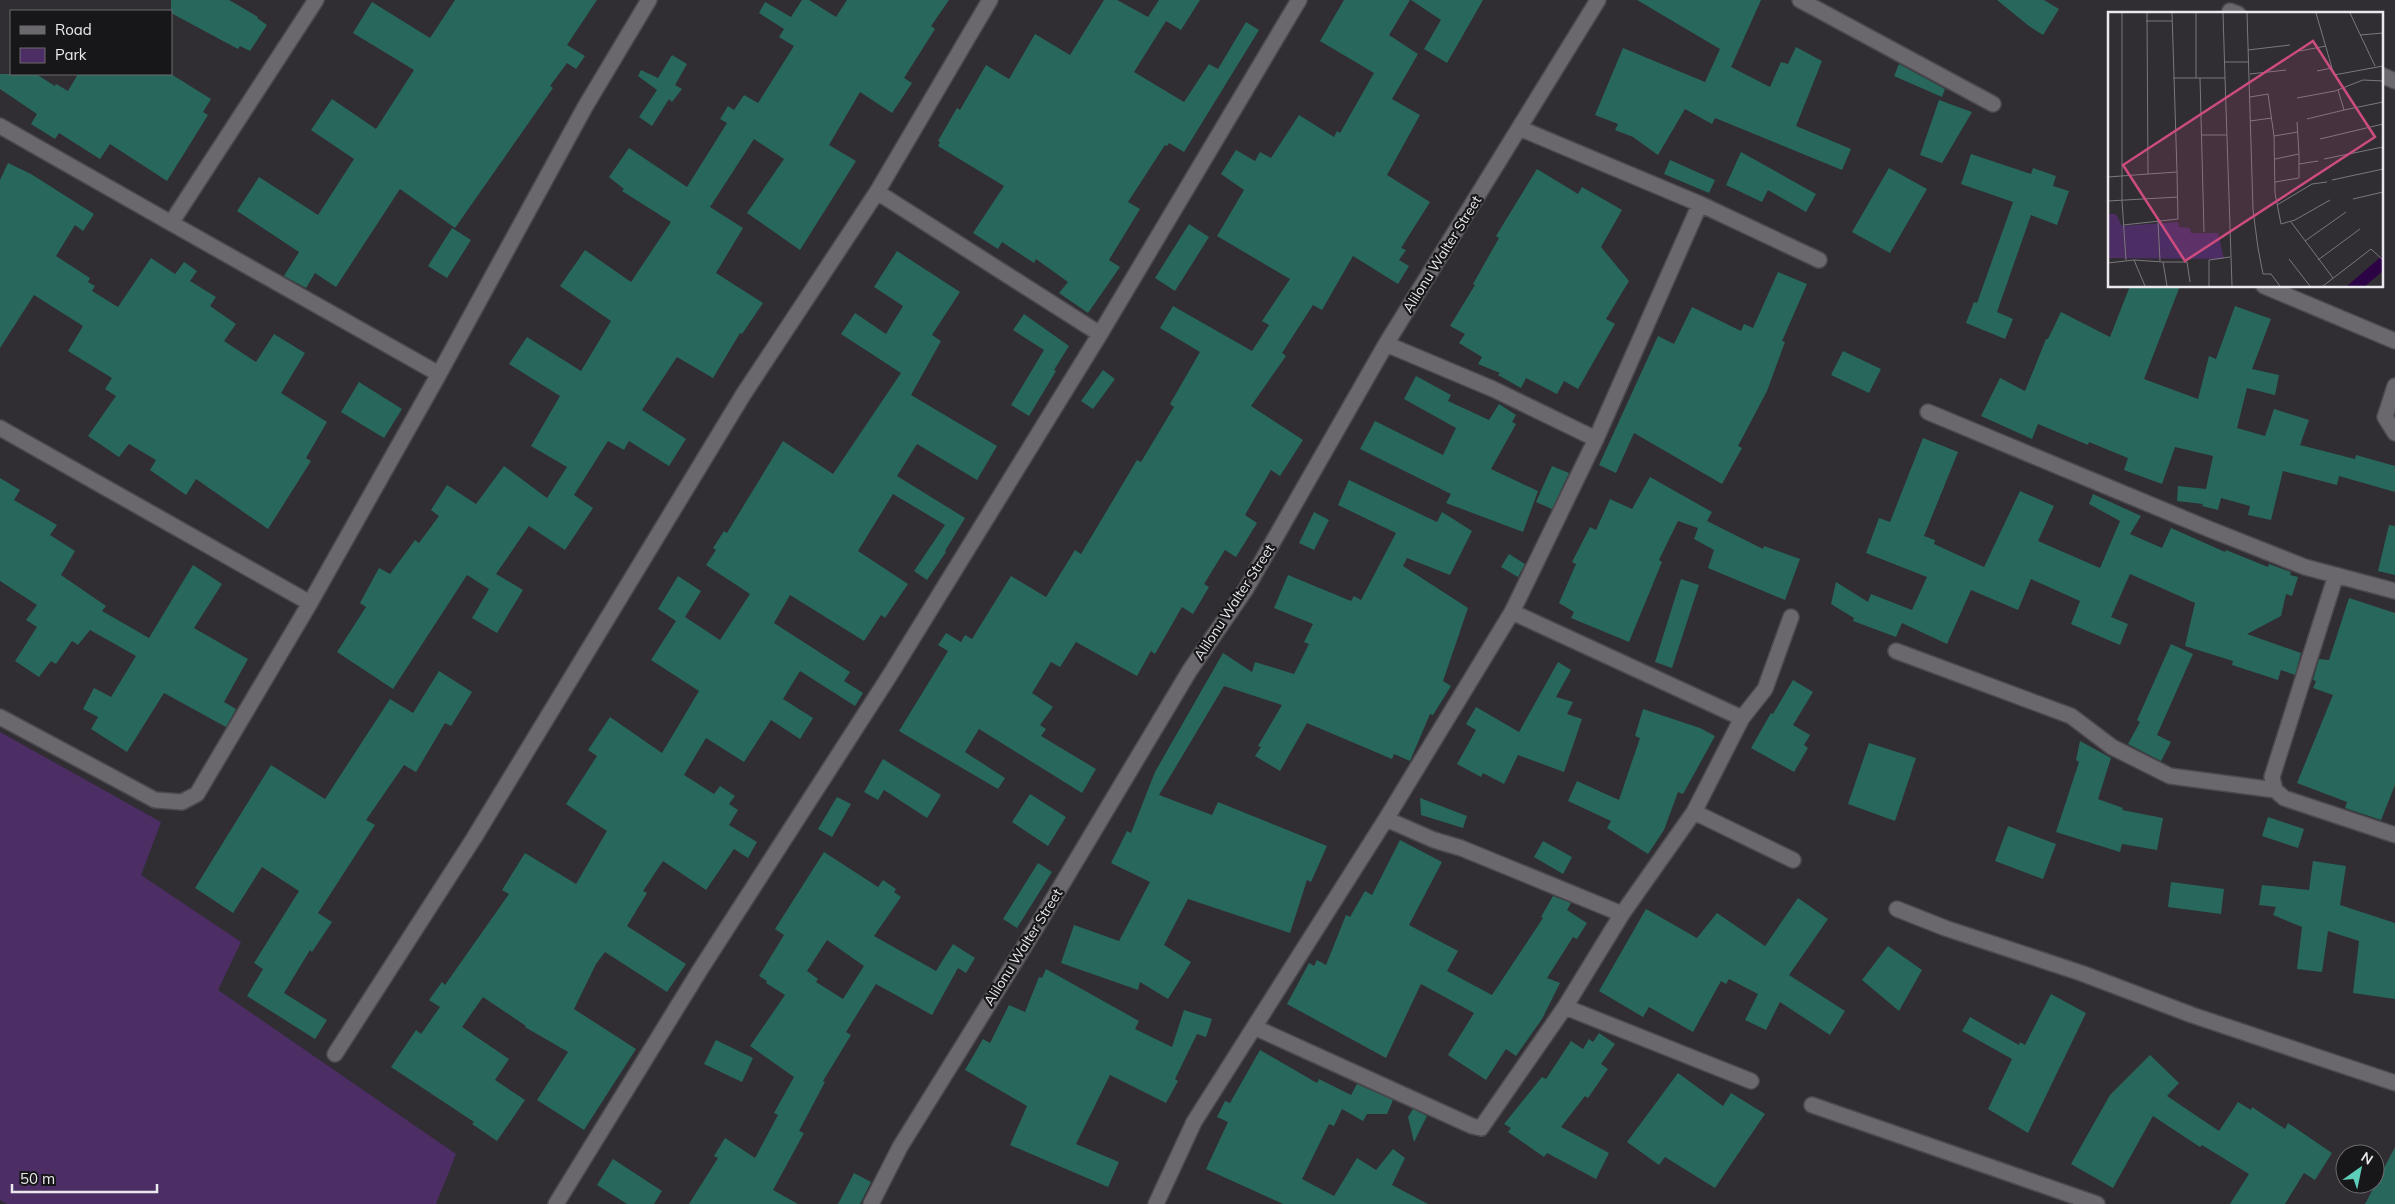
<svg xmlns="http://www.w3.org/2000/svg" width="2395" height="1204" font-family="Mulish,sans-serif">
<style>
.green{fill:#4c2e65}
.building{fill:#28685c;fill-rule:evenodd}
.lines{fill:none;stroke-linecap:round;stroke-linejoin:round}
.street-casing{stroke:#4b494d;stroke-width:18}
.street{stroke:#6a676d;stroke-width:15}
.labels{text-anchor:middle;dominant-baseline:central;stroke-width:4.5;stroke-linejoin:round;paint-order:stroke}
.street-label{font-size:14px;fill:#ebe9ed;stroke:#171619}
.inset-road{fill:none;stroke:#7b787d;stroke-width:1}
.view{fill:#cc4c80;fill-opacity:0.15;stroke:#cc4c80;stroke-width:2.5}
.inset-edge{fill:none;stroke:#ebe9ed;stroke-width:2.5}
</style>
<rect width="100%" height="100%" fill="#302d33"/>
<path class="green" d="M0,732L161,822L141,875L241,942L218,990L456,1154L436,1204H7L0,1200Z"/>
<path class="building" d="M171,0H229L258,17L257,18L267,25L250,51L240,46L238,49L171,13Z
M455,0H597L567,45L585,56L576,69L567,63L550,86L553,88L455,228L400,189L336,287L315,273L306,288L284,276L299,252L237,211L259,177L318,215L354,159L311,130L332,99L376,129L414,70L353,33L372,2L430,38Z
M802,0H809L836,17L847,0H949L931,26L935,29L904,78L912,83L892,113L860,92L829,145L856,161L800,250L747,213L784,159L754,139L710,207L743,228L716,273L763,303L742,334L740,333L713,378L677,357L642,410L686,439L669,466L629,441L624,450L608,441L574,495L593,508L565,550L529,526L496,574L523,590L497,633L472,618L489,589L467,575L393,689L337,652L366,607L360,603L379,568L390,574L415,540L419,543L439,516L431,510L447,485L476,504L504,466L547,498L567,467L531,446L560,396L509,364L527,337L581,371L611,321L560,286L585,250L631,282L671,222L622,191L624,189L609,177L629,148L687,187L727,123L720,119L728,106L734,110L744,95L758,103L794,46L779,37L784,29L759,13L765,2L791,17Z
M1104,0H1117L1148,17L1159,0H1200L1181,30L1166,21L1134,72L1184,102L1209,64L1218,69L1246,22L1259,30L1184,152L1169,143L1167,146L1165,145L1128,202L1140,209L1109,260L1120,267L1088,313L1059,293L1068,282L1036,259L1034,263L1002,242L998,249L973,233L1004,186L938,146L940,142L938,141L957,108L960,110L986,65L1009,79L1035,34L1070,55Z
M1344,0H1410L1389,35L1418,54L1392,99L1420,115L1387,175L1430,202L1401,248L1406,250L1399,260L1409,266L1398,284L1353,256L1322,310L1313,305L1282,353L1286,356L1251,406L1303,440L1280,476L1271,470L1245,515L1257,523L1236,557L1225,550L1204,584L1209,587L1193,614L1182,607L1155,654L1151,651L1137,676L1076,642L1060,667L1051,662L1032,693L1053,707L1040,725L1046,729L1041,736L1096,769L1082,793L979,729L965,752L1005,778L998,789L899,731L948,651L938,645L946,633L961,642L965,635L972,639L1011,576L1046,597L1075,550L1081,554L1137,460L1141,462L1174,407L1170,404L1200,352L1160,328L1173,306L1252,351L1269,325L1262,321L1290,279L1217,236L1244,190L1221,174L1236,150L1255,161L1260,152L1271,158L1299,115L1334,137L1337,131L1340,133L1374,73L1320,41Z
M1411,0H1483L1447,63L1424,49L1441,20Z
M1637,0H1761L1731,67L1770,87L1781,62L1788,64L1796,47L1822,61L1796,126L1851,149L1842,170L1715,118L1712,124L1685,109L1658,155L1633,137L1615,130L1618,124L1595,115L1623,48L1705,82L1720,49Z
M1997,0H2044L2059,9L2043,35L2029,26Z
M672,55L687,64L675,85L682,89L672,102L669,99L652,126L639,117L657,90L638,76L641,70L658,78Z
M1899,64L1945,89L1942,97L1894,76Z
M0,74H36L55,86L56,84L68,91L78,74H171L211,99L203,112L208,115L167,181L110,144L100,159L59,133L55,139L31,124L37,114L0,89Z
M1939,100L1972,112L1942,163L1920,155Z
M1741,152L1816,194L1806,212L1768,190L1762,202L1726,185Z
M1971,154L2031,174L2033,168L2056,176L2053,186L2069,191L2057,225L2031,215L1997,312L2013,319L2005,339L1966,323L1974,302L1977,303L2013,202L1961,184Z
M1670,160L1715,180L1709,193L1664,174Z
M8,163L31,174L94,214L83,231L75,225L56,256L90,278L88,282L95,286L92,291L118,307L151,258L175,274L184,262L197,271L190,281L216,297L210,306L236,324L224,341L256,362L274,334L305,353L281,393L327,422L306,458L311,461L268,529L196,479L186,495L150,470L156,460L129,444L119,457L88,436L116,396L105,389L112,378L68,351L83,326L34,295L0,348V180Z
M1889,168L1927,189L1890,253L1852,232Z
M1537,169L1578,194L1582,187L1622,210L1601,247L1629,281L1606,319L1615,324L1578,389L1564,381L1557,394L1526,378L1521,388L1498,375L1500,373L1478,364L1482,357L1459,343L1465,334L1450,326L1475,285L1473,284L1499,238L1496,236Z
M1189,224L1209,237L1175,291L1155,278Z
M452,228L471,240L447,278L428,266Z
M897,251L960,292L932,335L941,341L911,395L997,446L977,480L917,444L897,476L965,518L945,551L946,552L927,580L914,571L945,525L893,494L858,551L908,584L885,618L881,615L864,641L790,595L774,623L850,672L844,681L863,693L855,706L800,671L783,699L813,718L800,739L771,720L744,762L706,738L684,775L714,794L720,786L735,796L729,804L738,810L729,825L757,842L748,858L734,849L706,890L663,861L643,891L647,893L627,926L686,964L667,992L605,952L596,964L574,1009L636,1049L584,1130L537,1100L568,1052L525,1027L526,1026L483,997L462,1027L509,1059L495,1080L525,1100L497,1141L472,1124L474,1122L391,1067L416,1030L421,1034L440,1007L429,1000L442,982L445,985L509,894L502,890L525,853L576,884L607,831L566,804L597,756L588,750L610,717L662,753L699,691L651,660L676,621L658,609L678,576L701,591L685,617L720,640L750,594L706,565L716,550L713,548L724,531L727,533L783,441L833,474L901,373L841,334L855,313L886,334L903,306L874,287Z
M1778,272L1807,284L1782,341L1785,342L1767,391L1738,446L1742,448L1722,484L1634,433L1616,473L1599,465L1658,336L1674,344L1692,307L1741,331L1744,324L1753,328Z
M2130,286H2180L2144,379L2198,399L2209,356L2216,359L2235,306L2271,319L2252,369L2279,375L2275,395L2247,388L2237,428L2265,436L2274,409L2309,420L2300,445L2355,459L2356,455L2395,466V492L2339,476L2337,485L2283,471L2271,520L2248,515L2250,506L2221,498L2218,510L2202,506L2203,504L2177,501L2178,486L2206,489L2213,456L2175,447L2162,484L2124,470L2128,458L2089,442L2088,445L2038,424L2032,439L1981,416L2000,378L2025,391L2046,339H2048L2061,312L2110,337Z
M1024,314L1069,346L1054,370L1056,371L1029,416L1011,405L1044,350L1013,330Z
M1843,351L1881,369L1869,393L1831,375Z
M1103,370L1115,379L1093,409L1081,401Z
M1416,376L1451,395L1448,401L1489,420L1499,404L1516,415L1512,422L1516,424L1491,469L1538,491L1523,532L1446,503L1451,494L1360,449L1375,421L1443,455L1456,428L1404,399Z
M359,382L402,409L384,438L341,412Z
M1923,438L1958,452L1924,536L1935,540L1934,544L1984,567L2020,491L2054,506L2038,541L2100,568L2120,521L2089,504L2093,494L2141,516L2130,534L2162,548L2171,528L2225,552L2226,550L2268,567L2269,564L2291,572L2290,575L2298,577L2292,596L2286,594L2281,616L2247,634L2301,653L2295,675L2281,670L2278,680L2232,665L2233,661L2185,646L2195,603L2130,574L2111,617L2128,624L2120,645L2071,624L2080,601L2031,579L2018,610L1971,590L1947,644L1902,623L1896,637L1853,621L1854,618L1831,604L1836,582L1868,602L1871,594L1912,610L1927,577L1866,553L1879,518L1890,522Z
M1552,466L1569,473L1552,509L1536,502Z
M1650,477L1712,512L1707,521L1763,549L1764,546L1800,559L1785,600L1708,568L1714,550L1694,539L1698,528L1678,521L1659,560L1662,562L1629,642L1571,618L1574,612L1559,603L1576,564L1572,562L1590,527L1596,530L1610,499L1632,509Z
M0,478L20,490L14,500L57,525L50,535L75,551L61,575L106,606L102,611L149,638L193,565L222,584L194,628L248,659L224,702L236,709L226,727L164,693L127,752L91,729L98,717L83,709L94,688L111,697L136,656L90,630L78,645L72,641L56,664L51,661L39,677L15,661L37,627L26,620L37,605L0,581Z
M1349,480L1437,522L1442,512L1472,531L1450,575L1407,558L1403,566L1468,608L1443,681L1451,686L1433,715L1430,714L1410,761L1394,754L1392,759L1307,723L1280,771L1255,756L1261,747L1258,746L1282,705L1224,686L1159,795L1212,815L1218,802L1327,846L1311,882L1307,880L1290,933L1188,899L1164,945L1191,962L1168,999L1140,982L1138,990L1061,963L1074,925L1119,941L1150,882L1111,863L1127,831L1131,833L1155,772L1223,653L1252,672L1255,662L1294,674L1309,644L1304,642L1313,624L1274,608L1288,575L1351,601L1354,596L1361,600L1396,533L1338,505Z
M1314,512L1329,520L1314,550L1299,543Z
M2389,525L2395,526V575L2378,571Z
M1509,554L1525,564L1518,577L1501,567Z
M1681,579L1699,585L1672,668L1655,662Z
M2349,598L2395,613V785L2381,820L2345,808L2347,802L2297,783L2333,695L2313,688L2316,681L2313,680L2319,659L2329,660Z
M2171,644L2193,654L2157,735L2171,742L2161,761L2128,744L2140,722L2137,720Z
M1558,662L1571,670L1556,697L1573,702L1567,714L1582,719L1564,772L1518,755L1504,784L1483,773L1481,777L1457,764L1476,730L1466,724L1476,707L1519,732Z
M439,671L472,692L451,726L445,723L416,772L404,765L366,820L375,825L318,913L332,922L312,952L310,950L284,993L327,1020L315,1039L247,996L263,969L254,963L299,891L262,867L233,913L195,888L271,765L325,799L390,699L413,713Z
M1793,680L1813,692L1793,725L1810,735L1804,745L1808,748L1794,772L1751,748L1771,713L1773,714Z
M1643,709L1700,728L1715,736L1683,794L1678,792L1664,830L1648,854L1607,828L1611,821L1568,801L1577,781L1619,800L1640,738L1635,736Z
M2080,741L2111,758L2098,799L2123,808L2122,810L2163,818L2157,850L2122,844L2120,852L2056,832L2079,762L2076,760Z
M1869,743L1916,758L1895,821L1848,804Z
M883,759L941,795L927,818L884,790L878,800L864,792Z
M1030,794L1066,817L1048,846L1012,822Z
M837,797L851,804L832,837L818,829Z
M1420,798L1467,816L1463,828L1421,815Z
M2268,817L2304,829L2298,848L2262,836Z
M2008,826L2056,844L2043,879L1995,861Z
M1400,840L1442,862L1409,925L1458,951L1447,971L1492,995L1543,918L1541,917L1553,896L1571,903L1567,910L1587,923L1577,939L1573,937L1547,978L1560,983L1542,1019L1516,1056L1506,1049L1486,1080L1448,1055L1474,1013L1421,984L1386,1058L1287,1004L1309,963L1314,966L1317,960L1326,965L1346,915L1350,917L1365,891L1372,895Z
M1543,841L1572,857L1563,874L1534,857Z
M824,852L878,887L883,880L896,889L894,892L901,897L874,936L936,971L953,944L975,958L966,973L958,968L932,1015L876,984L846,1032L851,1035L823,1081L825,1082L799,1131L804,1133L773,1190L798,1204H689L718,1158L714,1156L725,1138L755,1158L778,1115L774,1113L794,1077L750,1046L785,995L766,983L767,981L759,976L784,935L775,929ZM827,940L864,966L843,999L816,982L818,979L807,971Z
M2313,861L2346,866L2340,905L2395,923V999L2353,993L2359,941L2328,931L2322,972L2297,969L2302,927L2273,915L2276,907L2259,905L2262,885L2309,890Z
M1038,863L1052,872L1017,928L1003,919Z
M2171,882L2224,889L2221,914L2168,907Z
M1798,898L1828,919L1789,975L1845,1011L1830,1035L1780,1002L1766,1030L1745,1020L1758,994L1729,979L1726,984L1721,981L1693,1032L1649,1007L1643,1017L1599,991L1646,909L1697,938L1717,913L1765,946Z
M1888,946L1922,970L1899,1011L1862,980Z
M1046,969L1139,1021L1135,1029L1172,1047L1184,1010L1212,1019L1206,1037L1197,1034L1175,1079L1178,1081L1166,1103L1110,1075L1076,1144L1119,1162L1108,1187L1010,1145L1027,1106L965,1070L983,1039L990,1043L1009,1005L1025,1012L1039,977L1042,978Z
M2051,994L2086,1013L2028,1133L1988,1109L2012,1059L1962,1031L1970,1017L2019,1045L2020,1042L2025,1045Z
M1599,1033L1615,1044L1601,1064L1608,1069L1588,1098L1585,1096L1561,1127L1609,1153L1596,1179L1547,1153L1544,1157L1508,1132L1511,1128L1504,1124L1542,1077L1546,1079L1571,1041L1583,1049L1589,1039L1593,1042Z
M716,1040L753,1058L742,1082L704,1064Z
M1260,1050L1317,1083L1319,1079L1351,1095L1357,1084L1393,1100L1387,1114H1367L1363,1121L1342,1109L1334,1126L1329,1124L1302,1179L1334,1196L1357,1158L1376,1170L1393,1149L1405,1158L1392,1185L1428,1204H1283L1206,1169L1228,1122L1217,1117L1225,1101L1230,1103Z
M2150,1055L2179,1083L2167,1096L2219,1131L2238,1102L2251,1110L2252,1107L2285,1129L2288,1123L2332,1153L2315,1180L2304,1173L2285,1204H2230L2249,1174L2202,1145L2200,1147L2153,1116L2113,1188L2071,1164L2110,1095Z
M1678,1073L1723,1106L1731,1093L1765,1114L1715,1188L1665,1157L1659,1165L1627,1142Z
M1413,1109L1427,1116L1414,1142L1408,1117Z
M2395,1147V1204H2365Z
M613,1159L662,1191L654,1204H627L597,1185Z
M854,1173L871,1182L860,1204H838Z"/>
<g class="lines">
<defs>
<path id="street" d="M1800,0L1993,104
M2230,11L2238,14
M2381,75L2395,81
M0,126L171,223L316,0
M877,192L1100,334
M1700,204L1819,260
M171,223L439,374L585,107L649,0
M2264,286L2395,341
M1386,344L1493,389L1596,439
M2395,386L2385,417L2395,433
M1928,412L2209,529L2305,567L2395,591
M0,428L310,603
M2336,575L2272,777L2275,790L2284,798L2395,835
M1512,612L1742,718
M1896,651L2071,716L2112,747L2170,776L2275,790
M0,717L155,800L182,802L197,794L310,603L439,374
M1694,812L1793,860
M1386,819L1434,840L1461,848L1622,914L1565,1007L1751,1081
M1897,909L1945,928L2081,973L2192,1015L2395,1083
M1622,914L1694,812L1742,718L1765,689L1791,617
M1254,1027L1472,1126L1481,1128L1565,1007
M335,1054L474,838L743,395L877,192L990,0
M1812,1105L2097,1204
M556,1204L700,970L890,675L1100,334L1299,0
M871,1204L900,1147L1037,926L1190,670L1246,589L1386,344L1598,0
M1156,1204L1194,1122L1386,819L1512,612L1596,439L1700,204L1519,128"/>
</defs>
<use href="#street" class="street-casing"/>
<use href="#street" class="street"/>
</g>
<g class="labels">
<g class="street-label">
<text transform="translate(1442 254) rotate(-58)">Alilonu Walter Street</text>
<text transform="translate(1234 602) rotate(-57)">Alilonu Walter Street</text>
<text transform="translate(1023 947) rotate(-58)">Alilonu Walter Street</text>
</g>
</g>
<g transform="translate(2108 12)">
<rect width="275" height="275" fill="#302d33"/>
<path d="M0,202H8L14,214L70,210L71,215L82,216L83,221H110L116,247L0,246Z" fill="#4c2e65"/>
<path d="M275,243V259L257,274H239Z" fill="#2c0345"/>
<path class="inset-road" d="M14,1V189L18,248M88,1V66M115,1L117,66M139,1L145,198L150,236L155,262H163L172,274M208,1L226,63L275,54M242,1L267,54M38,9H64M252,23L275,21M140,38L182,33M192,39L218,34M117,50H141M209,59L224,56M142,62L178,58M65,66H117L124,274M92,66L96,220M230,78L236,98L275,90M142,85L160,82L166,124L167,181L173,212L187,208L222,188M189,86L227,79L255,68L275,69M199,107L236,98M142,109L164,106M189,110L191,142M94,123H119M166,124L190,120M212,127L275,112M167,147L191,142V152L210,149M216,147L275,135M40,162L69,160L64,1M0,165L40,162L39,1M224,168L275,157M167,170L191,166V152M245,187L275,180M0,189L70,185M169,193L204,172L219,170M50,210L52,249M183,210L225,266M15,213L70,207L69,160M197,229L238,200M181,247L202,274M26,248L55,250L59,274M210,248L252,217M55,250H79L82,270M0,251L26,248L37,274M101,274V248L122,245M215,274L263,237L275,248"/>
<path class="view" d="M205,29L267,125L77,249L15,153Z"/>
<rect width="275" height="275" class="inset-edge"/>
</g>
<rect x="10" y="10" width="162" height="65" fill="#171619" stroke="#6c6a6e"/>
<rect x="20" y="26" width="25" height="8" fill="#6a676d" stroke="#6c6a6e"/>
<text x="55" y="35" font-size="15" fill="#ebe9ed">Road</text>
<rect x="20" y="48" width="25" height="15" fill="#4c2e65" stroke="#6c6a6e"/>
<text x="55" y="60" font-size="15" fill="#ebe9ed">Park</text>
<g transform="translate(2360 1169) rotate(33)"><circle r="24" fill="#171619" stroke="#6c6a6e"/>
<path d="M0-4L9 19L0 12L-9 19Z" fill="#5dceb9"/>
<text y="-8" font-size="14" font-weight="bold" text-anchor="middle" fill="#ebe9ed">N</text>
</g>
<path d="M12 1184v8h145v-8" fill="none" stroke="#ebe9ed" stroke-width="2.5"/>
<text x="20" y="1184" font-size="15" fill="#ebe9ed" stroke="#171619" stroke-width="4" paint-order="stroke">50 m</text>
</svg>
